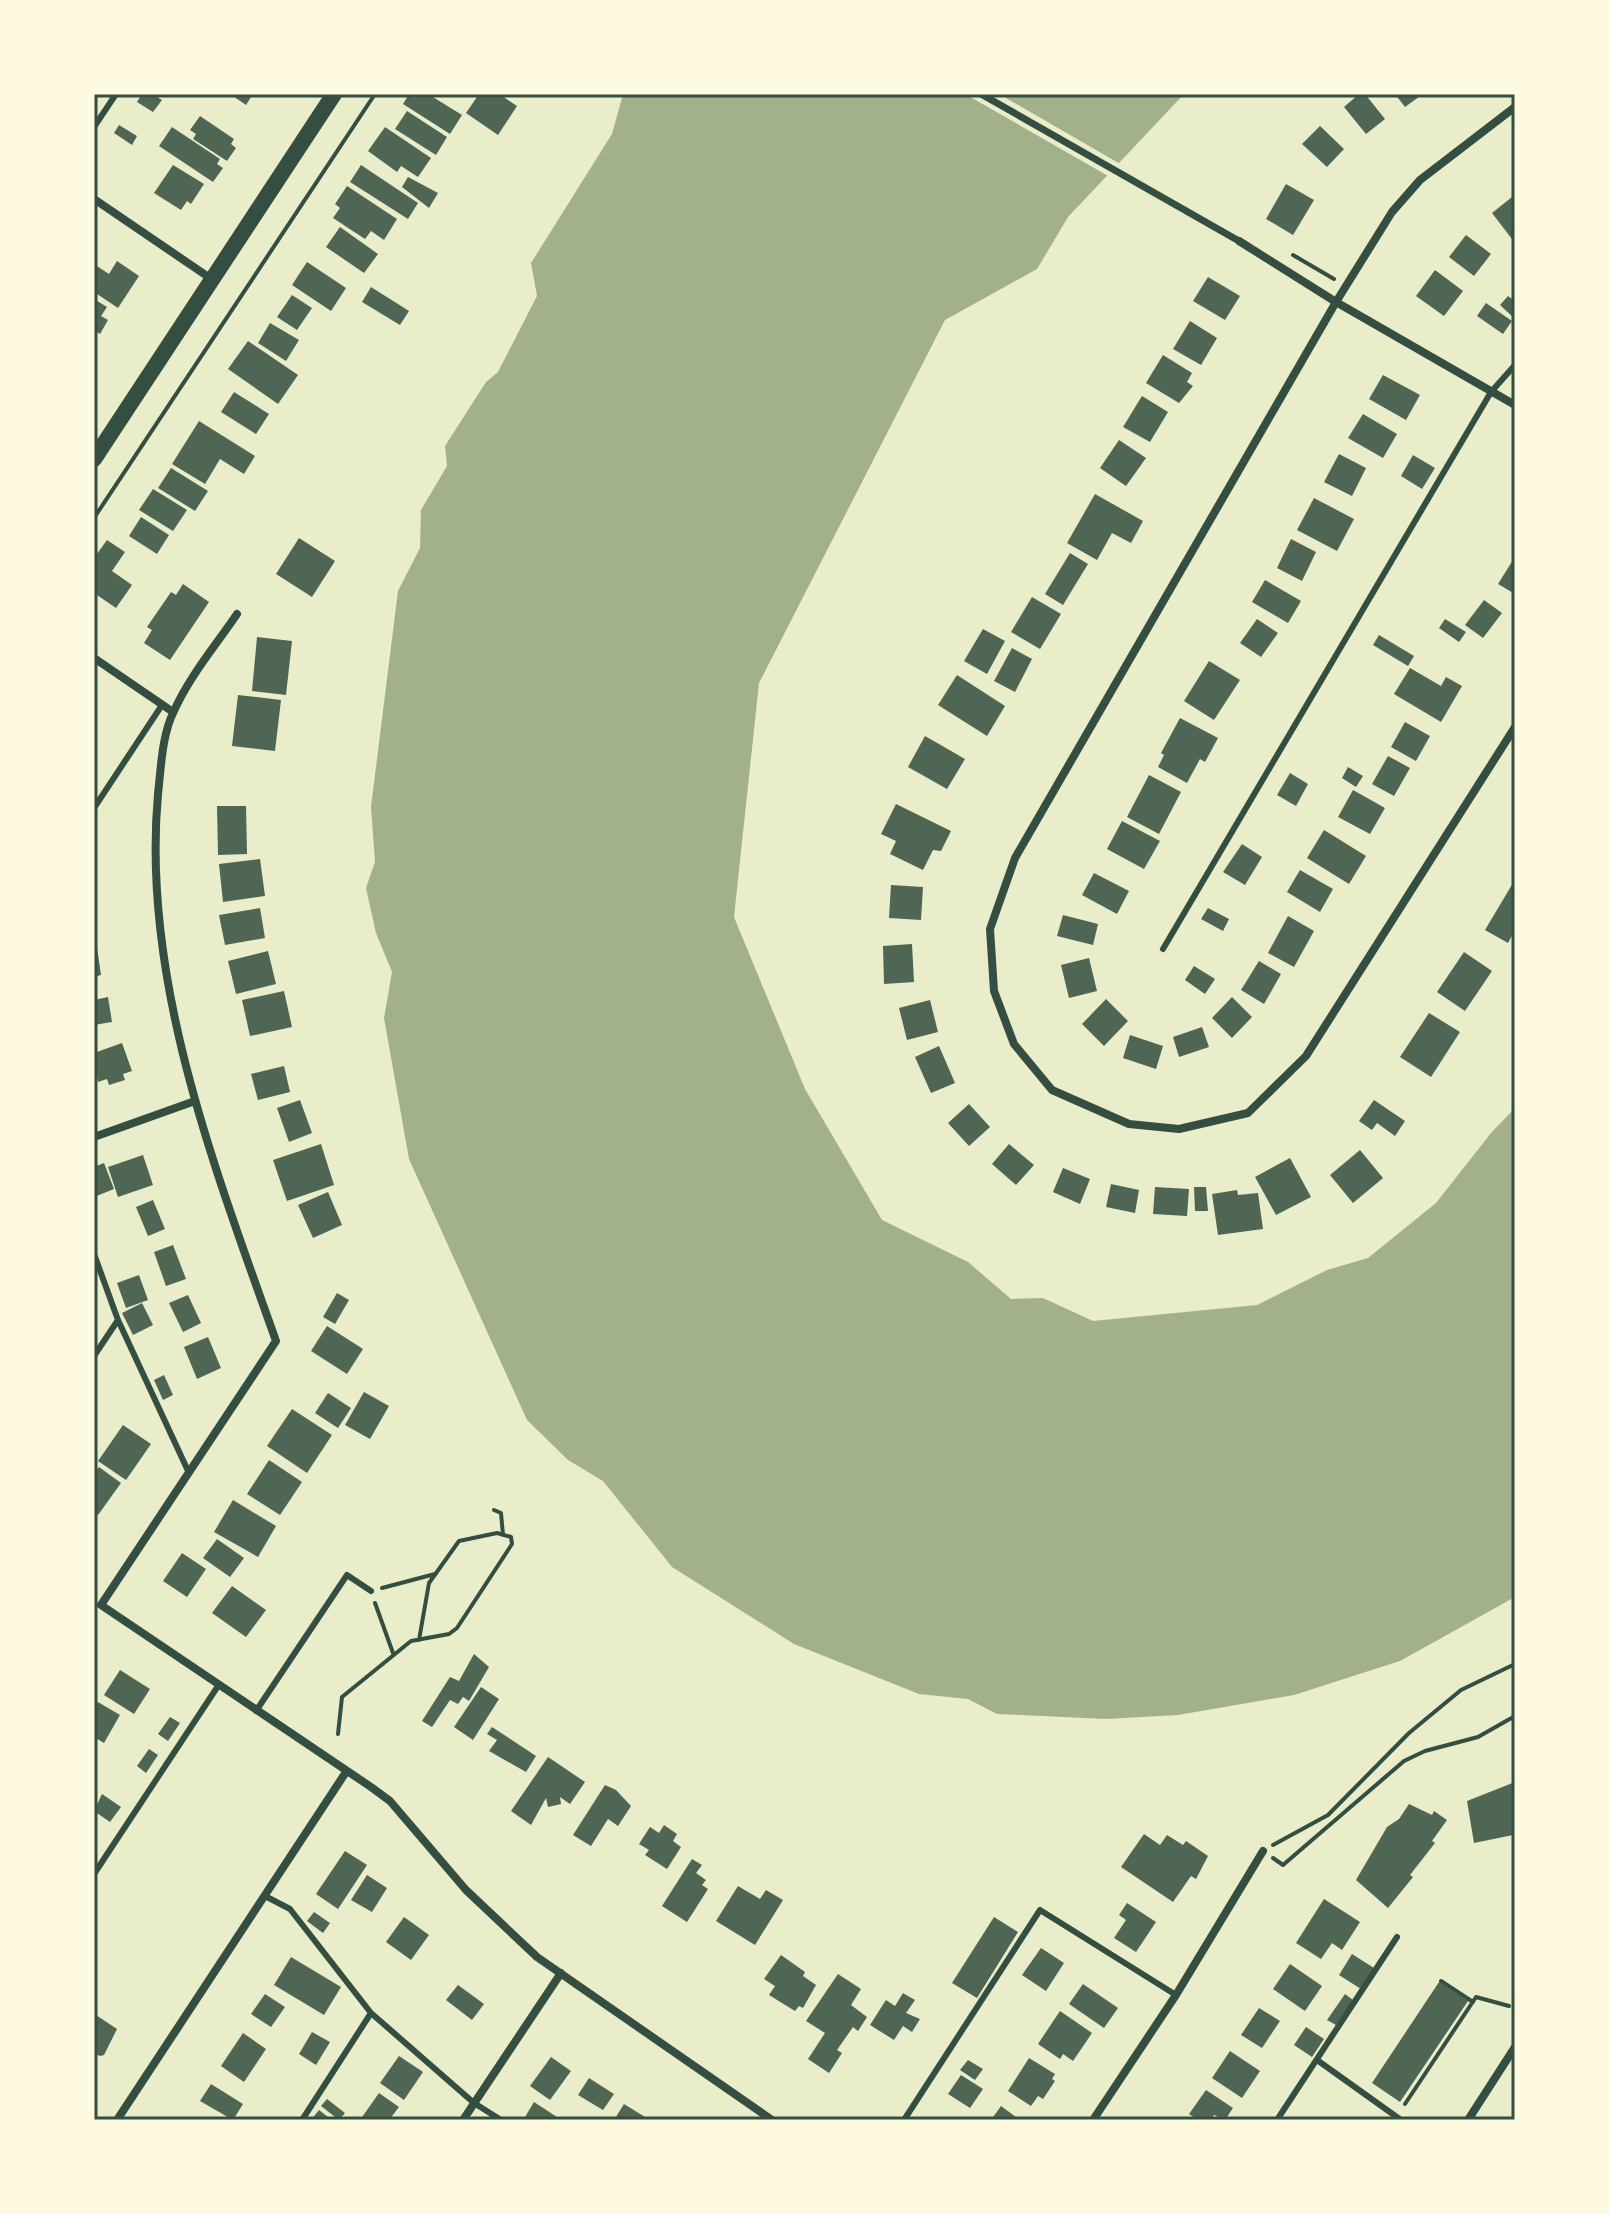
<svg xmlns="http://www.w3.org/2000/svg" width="1609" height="2214" font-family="'Golos Text',sans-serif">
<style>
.water{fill:#a3b18a}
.pier{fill:#e9edc9}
.building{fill:#4f6655}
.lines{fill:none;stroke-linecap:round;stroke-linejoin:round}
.path{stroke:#344e41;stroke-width:4}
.service{stroke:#344e41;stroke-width:6}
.pedestrian{stroke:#344e41;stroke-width:7}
.minor{stroke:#344e41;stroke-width:8}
.secondary{stroke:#344e41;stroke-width:16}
.neatline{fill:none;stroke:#344e41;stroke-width:3}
</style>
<rect width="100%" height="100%" fill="#e9edc9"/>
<path class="water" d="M623,94H1184L1068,217L1037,269L945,320L759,683L734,917L805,1089L882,1220L968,1262L1011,1299L1043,1298L1093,1321L1257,1305L1327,1270L1368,1258L1436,1203L1491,1133L1515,1108V1597L1400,1661L1294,1695L1178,1715L1106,1719L997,1714L968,1699L919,1694L794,1644L672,1567L603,1481L568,1460L527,1420L409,1159L384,1018L392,972L376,933L366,888L375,862L371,807L398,591L420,548L421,510L447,466L445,446L486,382L498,372L537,296L531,263L612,134Z"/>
<path class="pier" d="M965,94H999L1122,165L1110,177Z"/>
<path class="building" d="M142,94H152L162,100L153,112L137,102Z
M230,94H253L246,105Z
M409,94L415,98L418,94H428L462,115L450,134L403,104Z
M479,94H499L517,106L498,135L466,113Z
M1359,94H1365L1385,119L1366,134L1344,107Z
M1395,94H1423L1405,107Z
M407,111L447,137L436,155L395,129Z
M200,116L234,139L231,144L236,148L227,161L193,139L196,134L190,130Z
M119,125L137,136L132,145L114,133Z
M1320,126L1344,149L1327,167L1302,144Z
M172,127L220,159L217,164L223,168L213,182L159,146Z
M385,127L431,158L418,177L401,166L397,172L368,151Z
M173,165L204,184L191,204L187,201L181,210L154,193Z
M361,165L418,203L408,219L350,182Z
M408,177L438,193L429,208L402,187Z
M1286,184L1314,200L1293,235L1266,219Z
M347,186L397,219L384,240L371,231L365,239L333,218L340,208L335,204Z
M1512,197L1515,201V243L1492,213Z
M340,227L378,254L364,273L326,247Z
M1466,235L1491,254L1474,276L1449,257Z
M117,261L139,276L118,308L94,292V264L109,274Z
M307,262L346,288L331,311L292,285Z
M1435,270L1463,291L1444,316L1416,296Z
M1208,277L1240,296L1225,320L1193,301Z
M371,287L409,311L400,325L362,302Z
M292,295L312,308L297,330L277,317Z
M1508,296L1515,301V319L1500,305Z
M94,299L107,307L101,316L108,320L100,334L94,330Z
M1486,303L1512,321L1503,334L1477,316Z
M1190,321L1217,338L1201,365L1173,349Z
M270,323L299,340L286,361L258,343Z
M248,341L298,375L278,404L228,369Z
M1163,355L1192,373L1187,382L1193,386L1179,403L1146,383Z
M1383,375L1420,395L1406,420L1369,399Z
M234,392L269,414L256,434L221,412Z
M1142,396L1168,412L1150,442L1123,427Z
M1363,414L1397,434L1383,458L1348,438Z
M199,421L255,456L244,474L220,459L205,484L172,464Z
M1119,440L1146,458L1126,486L1100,468Z
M1339,454L1366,468L1352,496L1324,482Z
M1413,455L1435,468L1422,489L1401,476Z
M171,468L208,491L195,511L158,488Z
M153,489L187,510L173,531L139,510Z
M1095,494L1143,521L1131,543L1112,533L1097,560L1067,543Z
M1314,498L1354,519L1337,551L1297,530Z
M141,517L169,535L157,554L129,536Z
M299,538L335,561L312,597L276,574Z
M1291,539L1316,552L1302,581L1277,568Z
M107,540L125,552L112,571L132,585L116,608L94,593V558Z
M1070,553L1088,564L1063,605L1045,594Z
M1513,560L1515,561V594L1498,584Z
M1265,580L1301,601L1288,623L1252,602Z
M183,584L209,602L170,660L144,643L152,630L147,627L171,592L176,595Z
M1032,597L1061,614L1040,649L1011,632Z
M1484,600L1502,613L1483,638L1465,625Z
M1257,619L1278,633L1261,657L1240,643Z
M1445,619L1466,632L1459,642L1439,628Z
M983,629L1005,641L987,674L964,661Z
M1379,635L1414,656L1408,666L1373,645Z
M257,637L292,641L286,695L252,691Z
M1012,648L1032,659L1015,692L994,681Z
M1209,661L1240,680L1214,720L1184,701Z
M1410,668L1441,686L1446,677L1462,686L1441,722L1394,694Z
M957,675L1005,706L987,736L938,705Z
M238,695L281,700L275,751L232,746Z
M1180,718L1218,738L1205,762L1200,759L1187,783L1158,767L1164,755L1161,753Z
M1405,722L1430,736L1416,761L1391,747Z
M925,736L965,759L947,789L908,767Z
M1388,756L1410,768L1394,796L1372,784Z
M1348,767L1363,776L1356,787L1342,778Z
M1290,773L1308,784L1296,806L1277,795Z
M1149,775L1181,792L1159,834L1127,817Z
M1353,790L1385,808L1370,834L1338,817Z
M896,804L951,831L941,851L933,850L923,870L890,854L896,841L881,834Z
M217,806H246L247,854L218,855Z
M1122,821L1160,841L1144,869L1107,849Z
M1324,830L1366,856L1349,884L1307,858Z
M1242,844L1262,857L1245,885L1223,872Z
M260,859L265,896L223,902L219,864Z
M1300,870L1333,889L1320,912L1287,892Z
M1094,873L1129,891L1117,914L1082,895Z
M1513,883L1515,930L1508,943L1485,930Z
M891,885L923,887L921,920L889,918Z
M260,908L265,938L225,945L219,915Z
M1208,908L1229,919L1223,931L1201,919Z
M1063,915L1098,924L1093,945L1057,936Z
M1288,916L1314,931L1294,967L1268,953Z
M912,944L914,982L884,984L883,946Z
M97,947L101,975L94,977V948Z
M268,951L276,984L236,994L228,961Z
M1464,952L1492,971L1465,1011L1437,992Z
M1089,958L1097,991L1069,998L1061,965Z
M1259,961L1281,974L1264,1004L1241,990Z
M1194,966L1215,979L1205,994L1185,980Z
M284,991L292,1027L250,1036L242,1000Z
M108,997L112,1022L94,1025V1000Z
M1232,997L1252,1017L1232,1038L1212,1018Z
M1106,999L1128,1021L1104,1046L1082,1024Z
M930,1000L938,1032L907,1040L899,1008Z
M1429,1013L1460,1032L1431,1077L1400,1057Z
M1202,1027L1209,1047L1179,1057L1173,1037Z
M1130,1035L1163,1046L1156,1069L1123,1058Z
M122,1043L132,1071L123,1074L125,1080L109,1085L107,1079L98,1082L94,1053Z
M939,1046L955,1083L931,1093L915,1057Z
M284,1066L290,1092L258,1100L251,1074Z
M300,1100L312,1133L289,1142L277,1108Z
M1374,1100L1405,1121L1395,1136L1377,1123L1372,1130L1359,1121Z
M969,1104L990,1127L969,1146L948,1123Z
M321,1144L334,1185L287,1201L273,1160Z
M1009,1144L1034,1165L1016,1185L992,1164Z
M1360,1150L1383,1178L1353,1203L1330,1175Z
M143,1155L153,1185L118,1197L108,1167Z
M1290,1158L1311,1197L1276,1215L1255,1177Z
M104,1163L114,1189L94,1197V1167Z
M1063,1168L1090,1179L1080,1204L1053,1192Z
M1111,1184L1139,1190L1135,1213L1106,1207Z
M1155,1187L1189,1189L1187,1216L1153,1214Z
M1194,1187H1206L1208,1211H1195Z
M1237,1190L1238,1195L1258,1193L1263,1229L1218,1235L1212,1194Z
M328,1192L342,1225L313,1238L298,1205Z
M153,1200L165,1229L148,1236L136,1207Z
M173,1245L186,1279L166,1286L154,1252Z
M139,1275L148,1300L126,1308L117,1283Z
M337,1293L349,1300L335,1324L323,1317Z
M188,1295L201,1323L183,1332L169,1303Z
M142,1303L153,1325L133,1335L122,1313Z
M327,1326L363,1349L347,1374L311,1351Z
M208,1337L221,1368L197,1379L184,1347Z
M164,1375L173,1395L163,1400L154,1380Z
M364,1392L389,1406L370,1439L345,1425Z
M328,1393L351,1408L338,1428L315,1413Z
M292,1409L332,1435L307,1473L267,1446Z
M123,1425L151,1444L126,1480L98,1461Z
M269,1460L302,1482L280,1515L247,1494Z
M99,1467L121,1483L98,1515L94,1512V1474Z
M233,1500L276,1526L258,1557L214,1532Z
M217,1539L244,1558L230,1577L203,1558Z
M182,1553L206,1569L187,1597L163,1581Z
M232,1586L266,1610L246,1637L212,1613Z
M474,1654L489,1667L469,1701L463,1697L458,1704L450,1700L432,1727L422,1721L450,1677L459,1681Z
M120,1670L150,1689L134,1714L104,1695Z
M481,1687L499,1699L473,1740L454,1727Z
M98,1702L120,1715L104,1743L94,1737V1708Z
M170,1717L180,1723L168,1741L158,1734Z
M492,1727L536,1756L526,1772L489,1751L497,1740L487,1734Z
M149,1749L158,1755L146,1773L137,1766Z
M548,1757L585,1782L570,1804L560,1797L561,1804L548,1807L546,1798L531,1825L511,1811Z
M1515,1782L1513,1835L1474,1843L1467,1801Z
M605,1785L616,1790L631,1806L618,1826L608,1819L591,1846L573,1835Z
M102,1794L121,1807L110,1822L94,1811Z
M1409,1804L1432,1815L1434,1811L1447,1820L1432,1841L1435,1843L1410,1875L1413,1877L1388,1908L1356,1880L1387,1827L1399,1819Z
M664,1825L677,1834L673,1841L681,1847L667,1869L645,1855L649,1850L639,1844L650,1827L659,1833Z
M1144,1834L1160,1845L1167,1835L1183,1845L1186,1841L1208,1856L1196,1879L1191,1876L1173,1902L1121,1867Z
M345,1851L367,1865L338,1909L316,1894Z
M692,1859L702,1865L696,1873L706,1880L702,1885L708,1889L687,1922L662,1906Z
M367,1875L387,1888L372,1912L351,1900Z
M738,1886L760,1899L766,1890L783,1900L755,1945L716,1921Z
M1324,1899L1360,1922L1342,1950L1332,1943L1321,1959L1296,1943Z
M1127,1903L1156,1922L1136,1952L1114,1938L1126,1920L1119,1915Z
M314,1912L330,1923L323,1933L307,1921Z
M404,1917L429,1935L411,1960L386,1942Z
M994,1917L1018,1932L977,1998L952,1983Z
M1041,1948L1064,1963L1046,1991L1022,1975Z
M1352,1954L1374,1968L1361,1989L1339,1975Z
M781,1955L805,1972L803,1976L816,1985L803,2008L799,2006L795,2011L769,1995L775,1986L764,1979Z
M291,1957L341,1987L324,2015L274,1985Z
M1290,1964L1322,1986L1305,2011L1273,1989Z
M838,1974L861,1989L851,2005L867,2017L858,2031L853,2027L837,2050L842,2053L829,2073L808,2059L825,2033L806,2021Z
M1439,1982L1468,2001L1400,2102L1372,2083Z
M1083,1984L1118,2008L1104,2028L1069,2004Z
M458,1985L484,2004L472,2020L446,2000Z
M903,1993L915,2000L906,2013L920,2019L912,2032L903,2026L894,2040L870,2025L886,2000L895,2006Z
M265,1994L285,2007L271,2027L251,2014Z
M1345,1994L1353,2000L1336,2025L1327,2020Z
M1259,2008L1280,2021L1262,2048L1241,2035Z
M1060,2011L1092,2033L1073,2061L1063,2054L1060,2059L1038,2044Z
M96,2015L117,2029L104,2055L100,2056L94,2053Z
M1306,2027L1324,2039L1312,2057L1294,2045Z
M312,2032L330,2042L316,2065L299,2054Z
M243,2033L266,2049L244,2082L221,2066Z
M1230,2051L1260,2071L1242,2098L1212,2078Z
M399,2056L423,2072L404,2100L380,2083Z
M551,2057L571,2071L550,2100L530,2086Z
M1029,2058L1055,2074L1052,2079L1055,2081L1043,2099L1038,2096L1031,2106L1008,2091Z
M968,2060L983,2069L975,2080L960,2070Z
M961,2075L983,2089L970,2108L948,2094Z
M589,2078L614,2094L603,2110L578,2095Z
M211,2084L243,2104L233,2120L200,2101Z
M1206,2090L1233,2108L1225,2120L1214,2115L1211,2120H1198L1189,2114Z
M379,2093L399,2107L389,2120H360Z
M327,2099L345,2113L339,2120L321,2106Z
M534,2102L557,2117L555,2120L525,2117Z
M624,2104L650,2120H614Z
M1001,2106L1020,2120H991Z
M319,2110L332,2120H311Z"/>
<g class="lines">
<path class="path" d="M1293,255L1334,279
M94,518L375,94
M494,1510L501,1513L503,1535
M382,1588L435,1574
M375,1603L393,1653
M338,1734L342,1697L411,1641L449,1634L457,1628L512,1544L511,1537L497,1533L459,1541L429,1583L419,1640
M1273,1845L1328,1815L1409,1733L1461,1690L1515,1664
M1273,1858L1283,1865L1404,1761L1425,1751L1478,1737L1515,1716
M1441,1981L1473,2002
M1405,2104L1476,1997L1509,2006"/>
<path class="service" d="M94,127L116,94
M94,808L162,705
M1163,949L1491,392L1515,365
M94,1254L118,1320L189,1473
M94,1356L118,1320
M256,1711L347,1575L371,1591
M94,1874L218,1686
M265,1896L290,1909L371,2013L474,2103L501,2120
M1317,2060L1401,2120
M302,2120L371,2013
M904,2120L1040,1910L1176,1995
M1277,2120L1397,1937"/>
<path class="pedestrian" d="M981,94L1239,241"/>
<path class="minor" d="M1515,107L1420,180L1392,212L1336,302L1015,858L990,929L994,991L1014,1044L1052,1090L1129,1124L1179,1129L1248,1113L1306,1056L1515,727
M94,199L210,278
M1239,241L1336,302L1515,405
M237,614C216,645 189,677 174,711C162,734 161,768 158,794C141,980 215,1169 276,1341L101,1605L371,1787L390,1801L466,1890L537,1957L772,2120
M94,658L173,712
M94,1137L195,1101
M117,2120L346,1772
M463,2120L561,1973
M1093,2120L1176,1995L1263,1851
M1468,2120L1515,2047"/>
<path class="secondary" d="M94,459L334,94"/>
</g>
<rect width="1609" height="2214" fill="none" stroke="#fefae0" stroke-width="192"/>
<rect x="96" y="96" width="1417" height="2022" class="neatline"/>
</svg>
